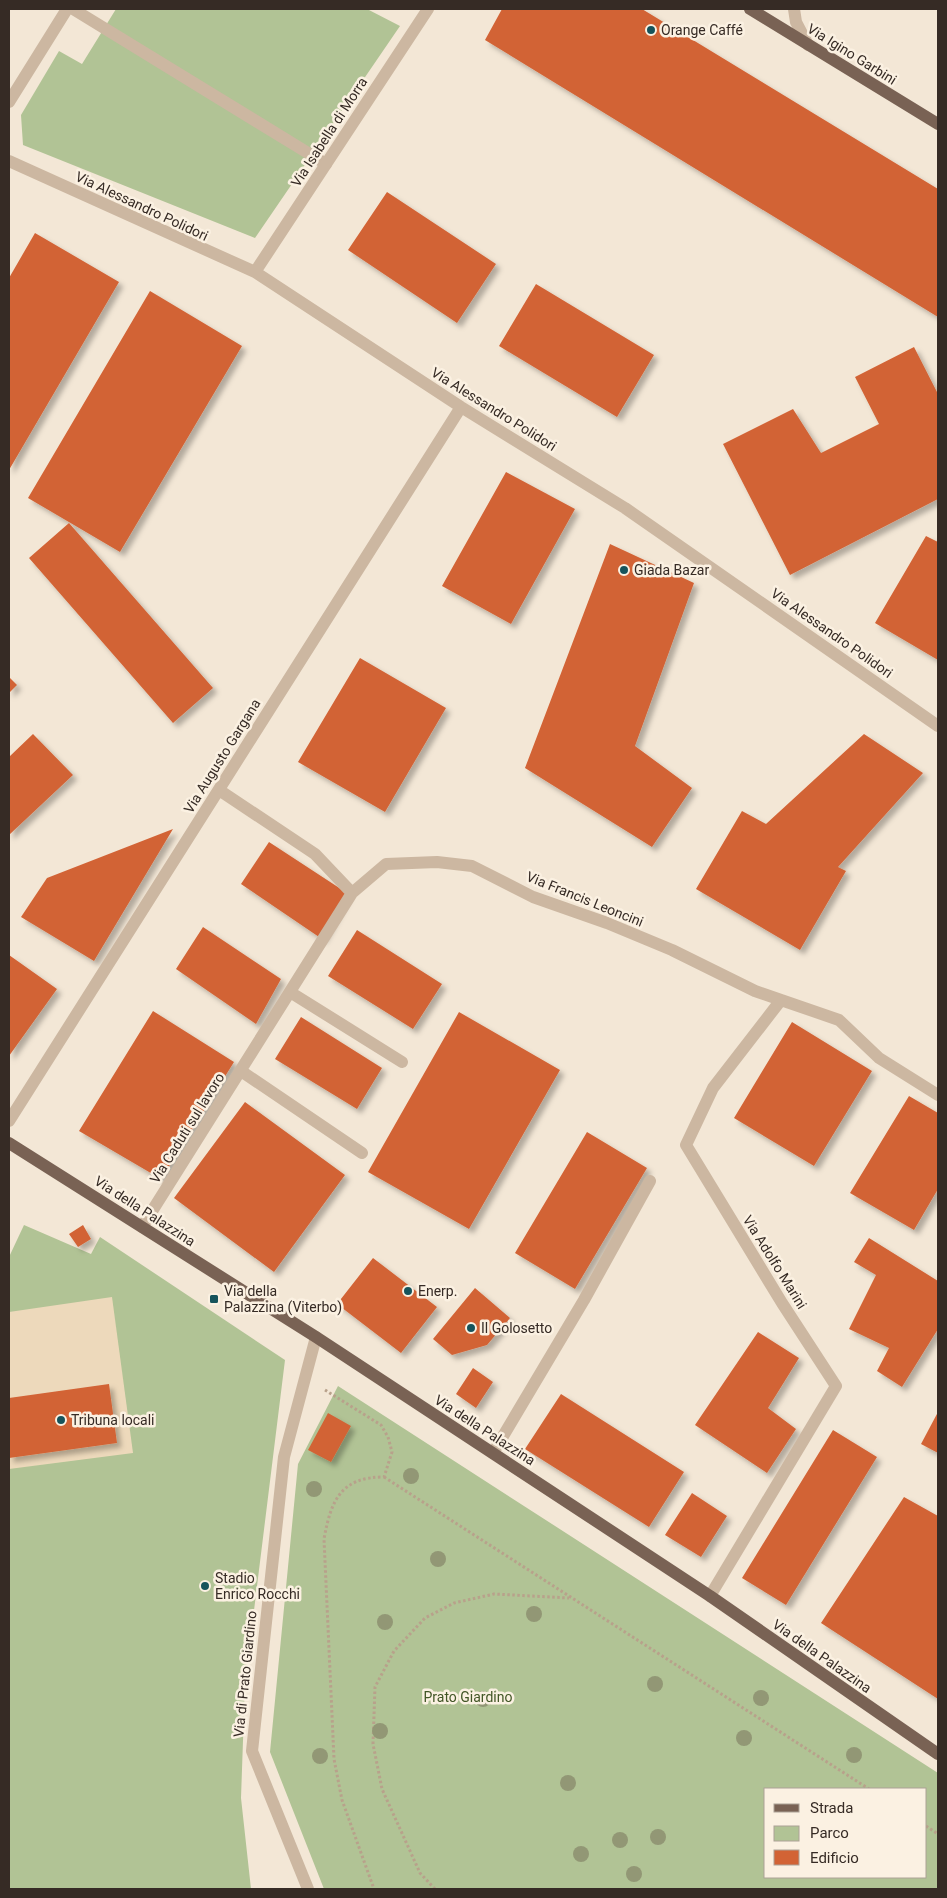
<svg xmlns="http://www.w3.org/2000/svg" width="947" height="1898" font-family="Roboto,sans-serif">
<style>
.green{fill:#b1c395;fill-rule:evenodd}
.plaza{fill:#edd9bb}
.building{fill:#d26335;filter:url(#shadow)}
.lines{fill:none;stroke-linecap:round;stroke-linejoin:round}
.path{stroke:#b8a18b;stroke-width:3;stroke-dasharray:2.5 2.5;stroke-linecap:butt}
.pedestrian{stroke:#ccb7a1;stroke-width:12}
.minor{stroke:#ccb7a1;stroke-width:12}
.primary{stroke:#796254;stroke-width:12}
.tree{fill:#929775}
.poi-dot{fill:#16535b;stroke:#fbf1e2;stroke-width:2}
.labels{text-anchor:middle;dominant-baseline:central;stroke-width:5;stroke-linejoin:round;paint-order:stroke}
.poi-label{font-size:14px;fill:#362b25;stroke:#fbf1e2;text-anchor:start}
.street-label{font-size:14px;fill:#362b25;stroke:#fbf1e2}
.park-label{font-size:14px;fill:#425626;stroke:#fbf1e2}
</style>
<defs>
<filter id="shadow"><feDropShadow dx="4.5" dy="4.5" stdDeviation="2.5" flood-color="#0004"/></filter>
</defs>
<rect width="100%" height="100%" fill="#f3e7d6"/>
<path class="green" d="M116,9H367L400,26L255,238L23,145L21,115L59,51L82,64Z
M24,1225L91,1254L100,1237L285,1360L245,1683L241,1798L251,1889H9V1257Z
M338,1386L938,1773V1889H324L270,1752L298,1464ZM766,1789H926V1877H766Z"/>
<path class="plaza" d="M112,1297L133,1453L9,1469V1312Z"/>
<path class="building" d="M502,9H642L938,189V317L485,40Z
M387,192L496,264L457,323L348,250Z
M35,233L119,282L9,470V278Z
M536,284L654,355L617,417L499,346Z
M150,291L242,346L120,552L28,498Z
M914,347L938,394V499L790,575L723,444L793,409L821,453L879,424L855,377Z
M506,472L575,509L511,624L442,586Z
M69,523L213,688L173,723L29,558Z
M926,536L938,542V660L875,623Z
M610,544L694,583L635,746L692,788L652,847L525,768Z
M360,658L446,708L385,812L298,762Z
M9,677L17,685L9,693Z
M33,734L73,775L9,835V757Z
M864,734L923,773L838,867L846,871L800,950L696,889L742,811L766,824Z
M173,829L94,961L21,917L47,878Z
M269,842L347,893L322,939L241,884Z
M203,927L281,979L256,1024L176,969Z
M357,930L442,984L413,1029L328,976Z
M9,955L57,989L9,1056Z
M153,1011L234,1062L161,1179L79,1131Z
M459,1012L560,1070L469,1229L368,1172Z
M301,1017L382,1068L357,1109L275,1059Z
M792,1022L872,1071L814,1166L734,1118Z
M909,1096L938,1113V1189L914,1230L850,1193Z
M245,1102L345,1175L274,1272L174,1198Z
M587,1132L647,1168L575,1289L515,1253Z
M83,1225L91,1239L78,1247L69,1234Z
M869,1238L938,1281V1329L902,1387L877,1371L889,1348L849,1329L876,1275L854,1262Z
M373,1258L437,1307L401,1353L337,1304Z
M475,1288L510,1318L487,1345L452,1355L433,1339Z
M758,1332L799,1358L768,1408L796,1429L767,1473L695,1425Z
M473,1368L493,1382L476,1408L456,1394Z
M109,1384L117,1443L9,1458V1398Z
M561,1394L684,1472L649,1527L525,1449Z
M938,1412V1453L921,1444Z
M328,1413L351,1426L331,1462L308,1450Z
M833,1430L877,1457L786,1605L742,1578Z
M692,1493L727,1516L701,1557L665,1535Z
M904,1497L938,1516V1699L821,1623Z"/>
<g class="lines">
<path class="path" d="M325,1390L381,1425L388,1437L392,1452L384,1477C341,1477 331,1500 324,1539L334,1759L342,1800L374,1889
M384,1477L869,1789
M926,1826L938,1834
M435,1889L420,1873L382,1789L373,1744L375,1687L394,1651L425,1618L454,1603L494,1594L569,1598"/>
<path class="pedestrian" d="M73,9L326,164"/>
<path class="minor" d="M794,9L796,22L808,45
M9,102L67,9
M9,161L255,272L461,407L625,508L938,726
M255,272L428,9
M352,893L386,864L437,862L472,866L533,897L607,923L672,950L755,991L781,1000
M290,992L402,1062
M241,1071L362,1153
M9,1121L461,407
M142,1227L352,893L315,854L219,790
M493,1453L584,1300L650,1181
M710,1596L836,1386L782,1303L686,1145L713,1088L781,1000L839,1020L879,1058L938,1095
M308,1889L252,1751L284,1457L316,1337"/>
<path class="primary" d="M750,9L938,124
M9,1143L316,1337L710,1596L938,1754"/>
</g>
<g class="tree">
<circle cx="411" cy="1476" r="8"/>
<circle cx="314" cy="1489" r="8"/>
<circle cx="438" cy="1559" r="8"/>
<circle cx="534" cy="1614" r="8"/>
<circle cx="385" cy="1622" r="8"/>
<circle cx="655" cy="1684" r="8"/>
<circle cx="761" cy="1698" r="8"/>
<circle cx="483" cy="1699" r="8"/>
<circle cx="380" cy="1731" r="8"/>
<circle cx="744" cy="1738" r="8"/>
<circle cx="854" cy="1755" r="8"/>
<circle cx="320" cy="1756" r="8"/>
<circle cx="568" cy="1783" r="8"/>
<circle cx="658" cy="1837" r="8"/>
<circle cx="620" cy="1840" r="8"/>
<circle cx="581" cy="1854" r="8"/>
<circle cx="634" cy="1874" r="8"/>
</g>
<g class="poi-dot">
<circle cx="651" cy="30" r="5"/>
<circle cx="624" cy="570" r="5"/>
<circle cx="408" cy="1291" r="5"/>
<rect x="209" y="1294" width="10" height="10" rx="2.5"/>
<circle cx="471" cy="1328" r="5"/>
<circle cx="61" cy="1420" r="5"/>
<circle cx="205" cy="1586" r="5"/>
</g>
<g class="labels">
<g class="poi-label">
<text x="661" y="30">Orange Caffé</text>
<text x="634" y="570">Giada Bazar</text>
<text x="224" y="1291">Via della<tspan x="224" dy="16">Palazzina (Viterbo)</tspan></text>
<text x="418" y="1291">Enerp.</text>
<text x="481" y="1328">Il Golosetto</text>
<text x="71" y="1420">Tribuna locali</text>
<text x="215" y="1578">Stadio<tspan x="215" dy="16">Enrico Rocchi</tspan></text>
</g>
<g class="street-label">
<text transform="translate(852 54) rotate(32)">Via Igino Garbini</text>
<text transform="translate(329 132) rotate(-57)">Via Isabella di Morra</text>
<text transform="translate(142 206) rotate(25)">Via Alessandro Polidori</text>
<text transform="translate(494 409) rotate(32)">Via Alessandro Polidori</text>
<text transform="translate(832 633) rotate(35)">Via Alessandro Polidori</text>
<text transform="translate(222 756) rotate(-58)">Via Augusto Gargana</text>
<text transform="translate(585 899) rotate(22)">Via Francis Leoncini</text>
<text transform="translate(187 1128) rotate(-58)">Via Caduti sul lavoro</text>
<text transform="translate(145 1211) rotate(33)">Via della Palazzina</text>
<text transform="translate(775 1262) rotate(58)">Via Adolfo Marini</text>
<text transform="translate(485 1430) rotate(33)">Via della Palazzina</text>
<text transform="translate(822 1656) rotate(35)">Via della Palazzina</text>
<text transform="translate(245 1674) rotate(-84)">Via di Prato Giardino</text>
</g>
<g class="park-label">
<text x="468" y="1697">Prato Giardino</text>
</g>
</g>
<rect width="947" height="1898" fill="none" stroke="#362b25" stroke-width="20"/>
<rect x="764" y="1788" width="162" height="90" fill="#fbf1e2" stroke="#aca296"/>
<rect x="774" y="1804" width="25" height="8" fill="#796254" stroke="#aca296"/>
<text x="810" y="1813" font-size="15" fill="#362b25">Strada</text>
<rect x="774" y="1826" width="25" height="15" fill="#b1c395" stroke="#aca296"/>
<text x="810" y="1838" font-size="15" fill="#362b25">Parco</text>
<rect x="774" y="1850" width="25" height="15" fill="#d26335" stroke="#aca296"/>
<text x="810" y="1863" font-size="15" fill="#362b25">Edificio</text>
</svg>
